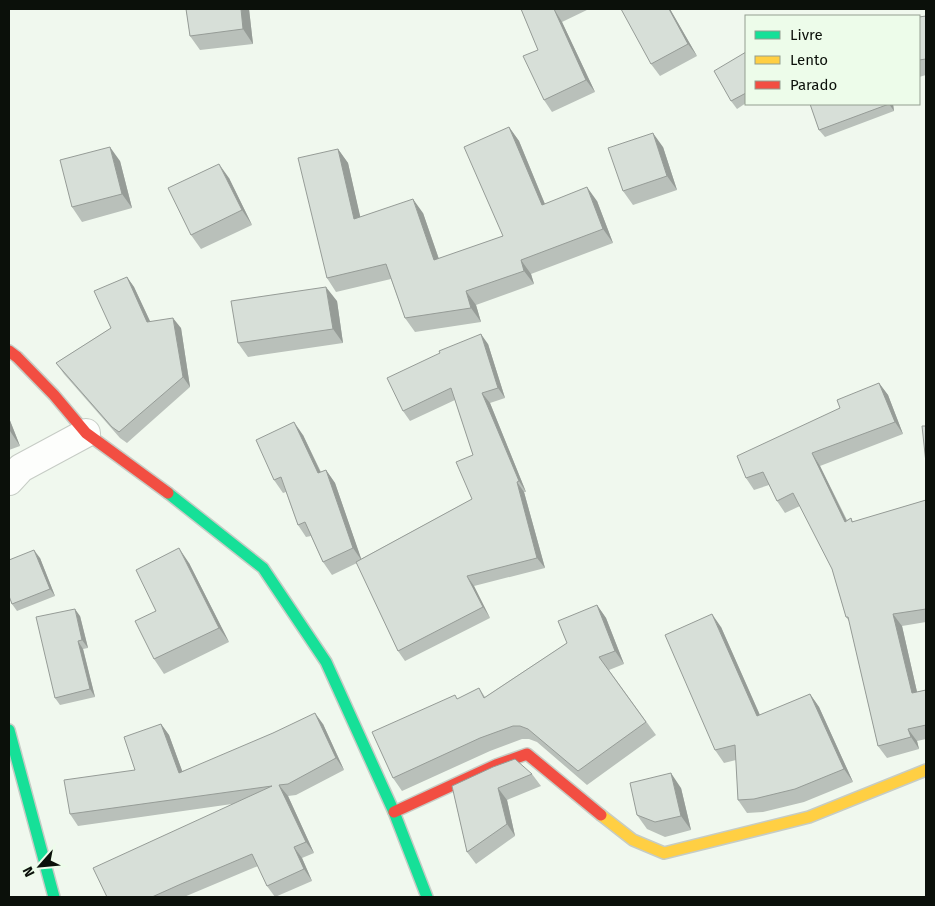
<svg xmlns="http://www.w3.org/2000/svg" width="935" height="906" font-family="'Fira Sans',sans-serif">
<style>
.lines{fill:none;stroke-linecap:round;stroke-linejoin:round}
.street-casing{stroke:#c6ccc5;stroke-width:30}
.fast-casing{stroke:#c6ccc5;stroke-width:14}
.slow-casing{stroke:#c6ccc5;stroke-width:14}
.jam-casing{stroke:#c6ccc5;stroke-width:14}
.street{stroke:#fdfefc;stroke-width:28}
.fast{stroke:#16e098;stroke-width:11}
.slow{stroke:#ffcf43;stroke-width:11}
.jam{stroke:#f24e42;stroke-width:11}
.wall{fill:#b9c0ba}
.shaded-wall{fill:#969c97}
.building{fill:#d7dfd8;stroke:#969c97}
</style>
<rect width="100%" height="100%" fill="#f0f8ee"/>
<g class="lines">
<defs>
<path id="street" d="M9,481L21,468L86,433"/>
<path id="fast" d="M168,493L263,568L326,662L394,812L427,897
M9,730L54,897"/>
<path id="slow" d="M601,815L633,840L664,853L809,817L926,770"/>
<path id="jam" d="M9,351L17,357L54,395L86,433L168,493
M394,812L496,765L527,754L601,815"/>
</defs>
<use href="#street" class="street-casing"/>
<use href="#fast" class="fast-casing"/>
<use href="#slow" class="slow-casing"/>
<use href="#jam" class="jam-casing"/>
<use href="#street" class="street"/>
<use href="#fast" class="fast"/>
<use href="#slow" class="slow"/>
<use href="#jam" class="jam"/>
</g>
<path class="wall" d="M186,9H249L253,44L200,50L190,36Z
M521,9H589L562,22L595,92L552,112L544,100L538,50Z
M670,9L697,56L660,76L651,64Z
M926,16V75L919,77V17Z
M746,52V103L737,109L731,101Z
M810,104H893L894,111L825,137L819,130Z
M509,127L519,141L545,204L597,201L613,243L531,274L534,284L476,305L481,322L415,332L405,318L391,279L336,292L327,278L338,149L348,163L360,217L423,213L439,259L503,236Z
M663,147L677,190L633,205L623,191Z
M120,161L132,208L82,222L72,207Z
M229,178L252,225L201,249L191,235Z
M127,277L134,287L150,321L181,328L190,387L127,443L120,438L64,374L56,363L111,328Z
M337,301L343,343L248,357L238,343Z
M488,344L505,398L490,403L526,492H524L545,568L474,586L490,618L405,661L398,651L357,563L332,575L323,562L311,536L306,537L298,525L286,492L283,493L274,480L303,435L321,472L326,470L335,483L361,559L472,499L473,455L455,400L410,421L403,411Z
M879,383L888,395L903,434L820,466L847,520L851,518L853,522L926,500V622L902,626L917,692L926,690V739L917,741L919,749L887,758L878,746L849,621L846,617L832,569L800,506L785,513L777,501L769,485L754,490L746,478L840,408Z
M9,418L20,446L9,450Z
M40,558L55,596L17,611L12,604Z
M189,563L229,642L164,674L154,659L156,611Z
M597,605L606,618L624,664L609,670L656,735L587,785L537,742L529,739H522L490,751L402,791L393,778L458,699L479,688L485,697L567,643Z
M80,616L88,648L83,649L95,697L60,705L55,698Z
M721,627L760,715L810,694L819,707L853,782L804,802L763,812L747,813L738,800L736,760L724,763L715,750Z
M161,724L169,735L182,771L323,724L344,770L296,795L288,796L314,853L302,858L312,881L275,897L267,886L258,866L184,897H107L232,804L78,826L70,814L135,770Z
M532,774L541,786L507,800L515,836L476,864L467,852L452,786Z
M681,788L691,830L665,837L647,829L637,815Z"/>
<path class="shaded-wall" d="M241,9H249L253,44L243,29Z
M554,9L562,22L595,92L586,80Z
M669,9H670L697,56L688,44Z
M889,104H893L894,111Z
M509,127L519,141L551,219L542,205Z
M653,133L663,147L677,190L667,176Z
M110,147L120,161L132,208L122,194Z
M338,149L348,163L364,233L354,219Z
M219,164L229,178L252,225L242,210Z
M587,187L597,201L613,243L603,229Z
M413,199L423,213L444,274L434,260Z
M521,260L531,274L534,284L524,271Z
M127,277L134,287L155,332L147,322Z
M326,287L337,301L343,343L333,329Z
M466,291L476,305L481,322L471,308Z
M173,318L181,328L190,387L183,377Z
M481,334L488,344L505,398L498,388Z
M879,383L888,395L903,434L895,422Z
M482,393L490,403L526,492L519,481Z
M9,418L20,446L10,431L9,428Z
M294,422L303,435L327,486L318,473Z
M812,453L820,466L853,534L845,522Z
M326,470L335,483L362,561L353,548Z
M517,482L524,492L545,568L537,558Z
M179,548L189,563L229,642L219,628Z
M34,550L40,558L55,596L50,589Z
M467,576L474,586L490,618L483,607Z
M597,605L606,618L624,664L615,651Z
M75,609L80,616L88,648L82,640Z
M712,614L721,627L766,729L757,716Z
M893,614L902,626L920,705L912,693Z
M78,641L83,649L95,697L90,689Z
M810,694L819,707L853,782L844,769Z
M315,713L323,724L344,770L336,758Z
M161,724L169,735L187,784L179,773Z
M908,729L917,741L919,749L911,737Z
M671,773L681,788L691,830L681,816Z
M279,785L288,796L314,853L306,842Z
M498,788L507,800L515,836L507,824Z
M294,847L302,858L312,881L304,869Z"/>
<path class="building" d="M186,9H241L243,29L190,36Z
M521,9H555H554L586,80L544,100L523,56L538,50Z
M621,9H669L688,44L651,64Z
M926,16V59L919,60V17Z
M746,52V93L731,101L714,71Z
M810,104H889L819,130Z
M509,127L542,205L587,187L603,229L521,260L524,271L466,291L471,308L405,318L386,264L327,278L298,158L338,149L354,219L413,199L434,260L503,236L464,147Z
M653,133L667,176L623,191L608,148Z
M110,147L122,194L72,207L60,160Z
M219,164L242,210L191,235L168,188Z
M127,277L147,322L173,318L183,377L119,432L112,427L56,363L111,328L94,291Z
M326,287L333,329L238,343L231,301Z
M481,334L498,388L482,393L519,481L517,482L537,558L467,576L483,607L398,651L356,562L472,499L456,462L473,455L451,388L403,411L387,378L440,353L439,351Z
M879,383L895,422L812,453L845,522L851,518L852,522L926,500V609L893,614L912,693L926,690V725L908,729L911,737L878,746L848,617H846L832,569L793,493L777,501L763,472L746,478L737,456L840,408L837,400Z
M294,422L318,473L326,470L353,548L323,562L305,522L298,525L281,477L274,480L256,440Z
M922,426H926V463Z
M179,548L219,628L154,659L135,621L156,611L136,570Z
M34,550L50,589L12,604L9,596V560Z
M597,605L615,651L599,657L646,722L578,771L528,729L520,726H513L480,738L393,778L372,732L455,695L457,699L479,688L484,698L567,643L558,621Z
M75,609L82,640L78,641L90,689L55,698L36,617Z
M712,614L757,716L810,694L844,769L795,789L754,799L738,800L735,745L715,750L665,635Z
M315,713L336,758L288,784L279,785L306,842L294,847L304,869L267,886L252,854L181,884L152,897H107L93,868L272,786L70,814L64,780L135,770L124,737L161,724L179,773L273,733Z
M515,759L532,774L498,788L507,824L467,852L452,786L493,767Z
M671,773L681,816L655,822L637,815L630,783Z"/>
<rect width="935" height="906" fill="none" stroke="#0b100a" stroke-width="20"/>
<rect x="745" y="15" width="175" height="90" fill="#edfcea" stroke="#939e90"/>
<rect x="755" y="31" width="25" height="8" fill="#16e098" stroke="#939e90"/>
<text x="790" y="40" font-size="15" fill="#0b100a">Livre</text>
<rect x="755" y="56" width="25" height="8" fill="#ffcf43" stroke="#939e90"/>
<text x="790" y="65" font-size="15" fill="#0b100a">Lento</text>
<rect x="755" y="81" width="25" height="8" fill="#f24e42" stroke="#939e90"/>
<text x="790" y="90" font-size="15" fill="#0b100a">Parado</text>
<g transform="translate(40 866) rotate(243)" stroke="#edfcea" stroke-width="4" paint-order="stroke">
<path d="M0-4L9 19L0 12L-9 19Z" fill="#0b100a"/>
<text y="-8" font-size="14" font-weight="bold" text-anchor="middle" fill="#0b100a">N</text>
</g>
</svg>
